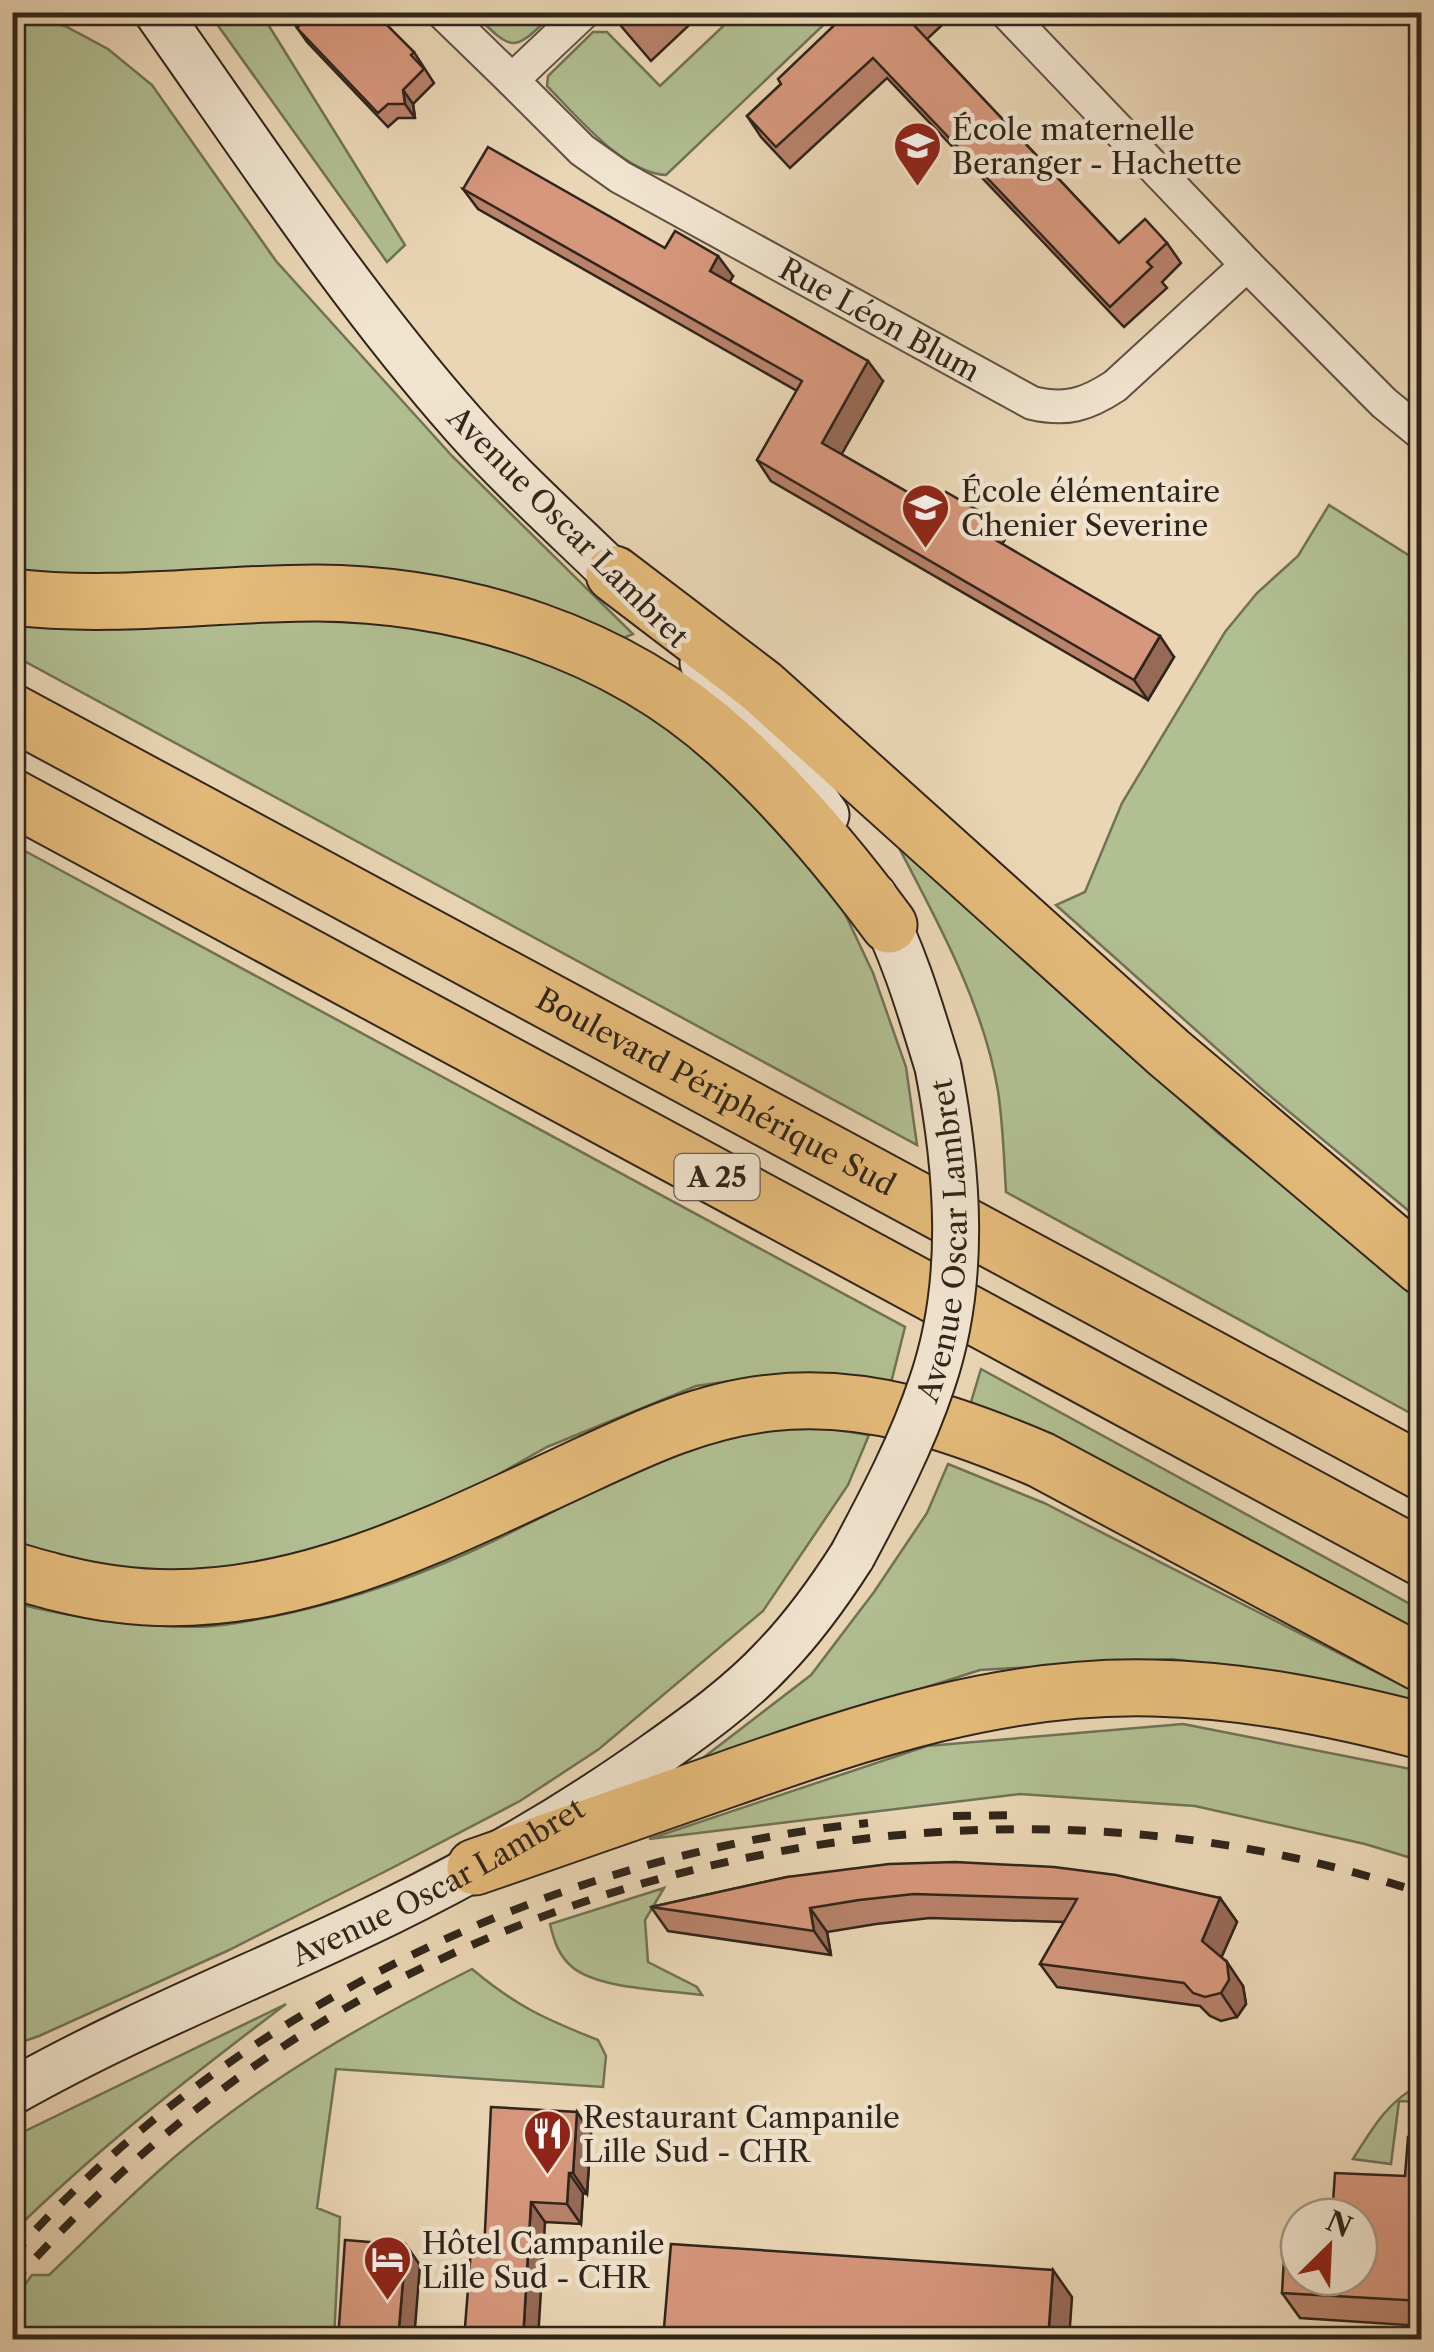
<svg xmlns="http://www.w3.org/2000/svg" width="1434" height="2352" font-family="'Libre Caslon Text',serif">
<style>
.green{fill:#b1bf92;stroke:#707256;stroke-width:2.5}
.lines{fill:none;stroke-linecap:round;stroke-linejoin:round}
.street-casing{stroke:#5e5141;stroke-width:36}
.secondary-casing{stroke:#30251a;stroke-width:49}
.highway-casing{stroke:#30251a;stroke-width:59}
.street{stroke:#f1e4cf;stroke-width:32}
.secondary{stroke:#f1e4cf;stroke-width:45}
.highway{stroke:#e5bb7a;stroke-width:55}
.rail{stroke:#30251a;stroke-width:8;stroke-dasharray:18 18;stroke-linecap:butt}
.secondary-bridge-casing{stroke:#30251a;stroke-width:49;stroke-linecap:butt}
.secondary-bridge{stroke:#f1e4cf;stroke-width:45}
.wall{fill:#b8826b;stroke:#30251a;stroke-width:2.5}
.shaded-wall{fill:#966a57;stroke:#30251a;stroke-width:2.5}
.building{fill:#d6977c;stroke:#30251a;stroke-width:2.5}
.labels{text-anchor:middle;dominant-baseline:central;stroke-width:9;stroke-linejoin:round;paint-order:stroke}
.shield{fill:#f1e4cf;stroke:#6a5e50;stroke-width:2.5}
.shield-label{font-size:28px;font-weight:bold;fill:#30251a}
.poi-label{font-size:30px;fill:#30251a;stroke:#f1e4cf;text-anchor:start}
.street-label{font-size:30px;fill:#30251a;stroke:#f1e4cf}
</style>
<rect width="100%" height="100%" fill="#ead6b5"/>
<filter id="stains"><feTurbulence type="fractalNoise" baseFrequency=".002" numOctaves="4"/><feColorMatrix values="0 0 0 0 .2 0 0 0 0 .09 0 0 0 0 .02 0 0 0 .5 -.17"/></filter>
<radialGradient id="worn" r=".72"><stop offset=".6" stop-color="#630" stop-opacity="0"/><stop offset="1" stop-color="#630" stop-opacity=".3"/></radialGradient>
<path class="green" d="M209,13H261L405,245L387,262Z
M473,13H554C512,53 515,53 473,13Z
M737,13H836L666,175C623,173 576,115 547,86L548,76L593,32H607L660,86Z
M13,14L65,26L108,49L152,85L276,261L452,456L633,634L621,639L534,600L409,572L289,566L103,580L13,572Z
M1329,505L1421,563V1221L1263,1090L1056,905L1085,892L1122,803L1225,632L1257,593L1298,556Z
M402,615L636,692L724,760L838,899L873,973L906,1067L917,1145L13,655L12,617Z
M12,844L905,1327L891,1383L773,1375L696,1386L547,1447L440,1507L338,1548L211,1571L142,1570L86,1563L13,1543Z
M898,846L1218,1133L1421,1295V1419L1006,1192C1004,1159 1003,1124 998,1091C984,1006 938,922 898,846Z
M981,1369L1421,1610V1633L1230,1529L971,1402Z
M826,1428L869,1435L848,1485L763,1611L599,1749L520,1801L390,1869L227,1951L39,2036L13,2045L12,1602C65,1617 170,1632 223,1625C309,1613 392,1587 470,1552C566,1508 660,1448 765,1431C785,1428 806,1429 826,1428Z
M948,1464L1044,1503L1421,1695V1704L1304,1679L1172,1659L980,1670L798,1728L682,1774L811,1675L874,1592L927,1513Z
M1183,1724L1421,1771V1861L1365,1844L1195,1806L1020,1794L649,1839L927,1746Z
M664,1888L645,1920L648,1962L697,1987L702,1995C667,1990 596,1989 571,1966C558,1954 554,1941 550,1924Z
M472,1969C516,2006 545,2019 598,2040L606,2056L603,2087L336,2069L317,2208L340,2217L334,2339H13V2300L32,2275H49C91,2235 132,2193 177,2155C266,2079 368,2021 472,1969Z
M286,2004C191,2076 98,2148 13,2232V2137Z
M1421,2084V2102L1399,2101L1391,2164L1353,2159C1373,2127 1388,2101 1421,2084Z"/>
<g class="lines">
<defs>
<g id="street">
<path d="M442,12L512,80L584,12"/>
<path d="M1006,12L1247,265L1384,403L1422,434"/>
<path id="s1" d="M512,80L582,150L620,177L1032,403C1066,411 1086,405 1115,386L1247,265"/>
</g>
<g id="secondary">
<path d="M157,12C256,152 350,296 463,424C517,485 579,539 636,596"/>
<path d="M703,663L774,742L826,815"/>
<path d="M874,896C903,950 920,1008 938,1067"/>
<path id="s2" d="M12,2092C134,2023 264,1973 389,1912C477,1869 564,1819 644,1763C689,1731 737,1698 774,1658C804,1627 829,1592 852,1556"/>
</g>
<g id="highway">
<path d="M614,574L761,686L1169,1053L1422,1267"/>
<path d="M12,597C115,609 214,593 316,593C464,594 617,642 728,743C788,797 841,860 889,925"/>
<path id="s3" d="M12,712L1422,1472"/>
<path d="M12,797L1422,1558"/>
<path d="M12,1570C46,1580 81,1590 116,1594C275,1616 424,1540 564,1475C631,1444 695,1411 770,1403C866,1392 954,1423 1041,1460L1422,1664"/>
<path d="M475,1867C558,1838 642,1809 725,1780C865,1731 1002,1684 1153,1688C1245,1690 1333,1708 1422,1731"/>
</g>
</defs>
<use href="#street" class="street-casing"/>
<use href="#secondary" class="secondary-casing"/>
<use href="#highway" class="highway-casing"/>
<use href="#street" class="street"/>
<use href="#secondary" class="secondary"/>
<use href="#highway" class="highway"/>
<path class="rail" d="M953,1816L1023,1815
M12,2256C224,2014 550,1855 868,1823
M12,2284C113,2170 233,2069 367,1996C685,1824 1076,1777 1422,1893"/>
<defs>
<g id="secondary-bridge">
<path id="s4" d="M852,1556C882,1500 912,1443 932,1383C967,1281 958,1170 938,1067"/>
</g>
</defs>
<use href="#secondary-bridge" class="secondary-bridge-casing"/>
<use href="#secondary-bridge" class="secondary-bridge"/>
</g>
<path class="wall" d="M286,12L414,52L434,83L413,104L415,118H398L388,127L307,42Z
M609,12H703L651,61Z
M848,12H956L927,39L1119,243H1167L1181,263L1162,282L1167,288L1124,327L887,78L790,168L761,137L747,116L781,84Z
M463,189L665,248L733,276L729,283L883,381L841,454L937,509L991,518L1005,539L1002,544L1174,657L1148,700L771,481L757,460L797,391L478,209Z
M787,1877L1220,1898L1237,1922L1221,1958L1243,1986L1246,2004L1237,2017L1221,2021L1210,2016L1200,2006L1057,1987L1040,1964L1064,1922L930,1918L876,1924L827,1932L831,1955L668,1931L651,1907Z
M591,2133L587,2194L583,2193L581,2224L545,2222L484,2251Z
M1422,2138V2326L1300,2318L1282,2293L1405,2176Z"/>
<path class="shaded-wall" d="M403,90L413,104L415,118L405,104Z
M718,256L733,276L724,292L710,271Z
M868,361L883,381L836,464L822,443Z
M991,518L1005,539L997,553L982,532Z
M1160,636L1174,657L1148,700L1134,680Z
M1220,1898L1237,1922L1218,1965L1202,1941Z
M810,1908L827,1932L831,1955L814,1931Z
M1227,1962L1243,1986L1246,2004L1237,2017L1221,1993Z
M577,2112L591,2133L587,2194L573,2173Z
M569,2173L583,2193L581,2224L567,2204Z
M531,2202L545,2222L538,2340H523Z
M406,2245L420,2265L414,2340H398Z
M1053,2270L1072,2297L1069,2340H1048Z"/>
<path class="building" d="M286,12H374L414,52L411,55L424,69L403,90L405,104H388L378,113L297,28L299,26Z
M615,12H638L625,24Z
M848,12H919L910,21L1119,243L1145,219L1167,243L1147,262L1152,267L1110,307L873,58L776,147L747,116L781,84L778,79Z
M488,147L665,248L675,231L718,256L710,271L868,361L822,443L937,509L946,492L991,518L982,532L1160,636L1134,680L757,460L802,381L463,189Z
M955,1862L1054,1867L1116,1875L1220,1898L1202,1941L1227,1962L1229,1980L1221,1993L1205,1997L1193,1993L1184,1983L1040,1964L1077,1899L914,1894L859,1900L810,1908L814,1931L651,1907L787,1877L889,1864Z
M491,2107L577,2112L573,2173H569L567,2204L531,2202L523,2340H464L471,2250L484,2251Z
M1408,2137L1422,2138V2301L1282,2293L1285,2240L1299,2241V2277H1359V2217H1332L1335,2173L1405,2176Z
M345,2240L406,2245L398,2340H338Z
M671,2244L1053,2270L1048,2340H663Z"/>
<defs>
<symbol id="school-pin" viewBox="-11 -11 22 30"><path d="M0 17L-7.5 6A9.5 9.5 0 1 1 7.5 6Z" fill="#8f2418" stroke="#f1e4cf"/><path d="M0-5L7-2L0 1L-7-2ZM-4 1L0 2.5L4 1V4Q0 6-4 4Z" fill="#fff"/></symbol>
<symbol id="restaurant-pin" viewBox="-11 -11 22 30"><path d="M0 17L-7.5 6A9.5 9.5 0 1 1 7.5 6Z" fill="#8f2418" stroke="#f1e4cf"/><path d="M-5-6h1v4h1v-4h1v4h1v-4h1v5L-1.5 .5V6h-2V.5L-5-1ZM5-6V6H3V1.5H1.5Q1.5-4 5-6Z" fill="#fff"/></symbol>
<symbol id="hotel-pin" viewBox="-11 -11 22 30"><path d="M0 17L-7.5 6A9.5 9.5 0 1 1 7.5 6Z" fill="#8f2418" stroke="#f1e4cf"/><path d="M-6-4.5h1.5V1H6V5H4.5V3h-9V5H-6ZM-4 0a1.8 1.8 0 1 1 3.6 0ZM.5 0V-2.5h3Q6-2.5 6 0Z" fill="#fff"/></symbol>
</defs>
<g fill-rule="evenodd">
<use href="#school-pin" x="890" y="118" width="55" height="75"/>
<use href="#school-pin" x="898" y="480" width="55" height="75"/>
<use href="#restaurant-pin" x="520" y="2106" width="55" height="75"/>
<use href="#hotel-pin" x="360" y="2232" width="55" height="75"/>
</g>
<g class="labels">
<rect class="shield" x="674.5" y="1154" width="85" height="46" rx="8"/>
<g class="shield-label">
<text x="717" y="1177">A 25</text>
</g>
<g class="poi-label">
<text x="952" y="129">École maternelle<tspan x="952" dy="34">Beranger - Hachette</tspan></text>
<text x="961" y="491">École élémentaire<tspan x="961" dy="34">Chenier Severine</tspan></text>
<text x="583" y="2117">Restaurant Campanile<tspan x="583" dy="34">Lille Sud - CHR</tspan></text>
<text x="422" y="2243">Hôtel Campanile<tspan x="422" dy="34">Lille Sud - CHR</tspan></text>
</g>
<g class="street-label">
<text stroke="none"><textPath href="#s1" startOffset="442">Rue Léon Blum</textPath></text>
<text transform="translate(568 527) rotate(45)">Avenue Oscar Lambret</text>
<text stroke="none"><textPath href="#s3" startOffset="800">Boulevard Périphérique Sud</textPath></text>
<text stroke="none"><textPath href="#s4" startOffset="335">Avenue Oscar Lambret</textPath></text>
<text stroke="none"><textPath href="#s2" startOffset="475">Avenue Oscar Lambret</textPath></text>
</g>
</g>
<rect width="1434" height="2352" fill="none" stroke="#ead6b5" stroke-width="50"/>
<rect x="15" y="15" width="1404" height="2322" fill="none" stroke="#30251a" stroke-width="5"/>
<rect x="25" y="25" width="1384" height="2302" fill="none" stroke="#30251a" stroke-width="2.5"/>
<g transform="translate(1329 2247) rotate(24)"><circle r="48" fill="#f1e4cf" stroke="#a49887" stroke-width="2.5"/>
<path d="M0-8L18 38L0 25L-18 38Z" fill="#8f2418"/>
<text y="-15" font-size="28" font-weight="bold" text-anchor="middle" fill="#30251a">N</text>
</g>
<rect width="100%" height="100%" filter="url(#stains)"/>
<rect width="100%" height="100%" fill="url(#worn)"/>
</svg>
